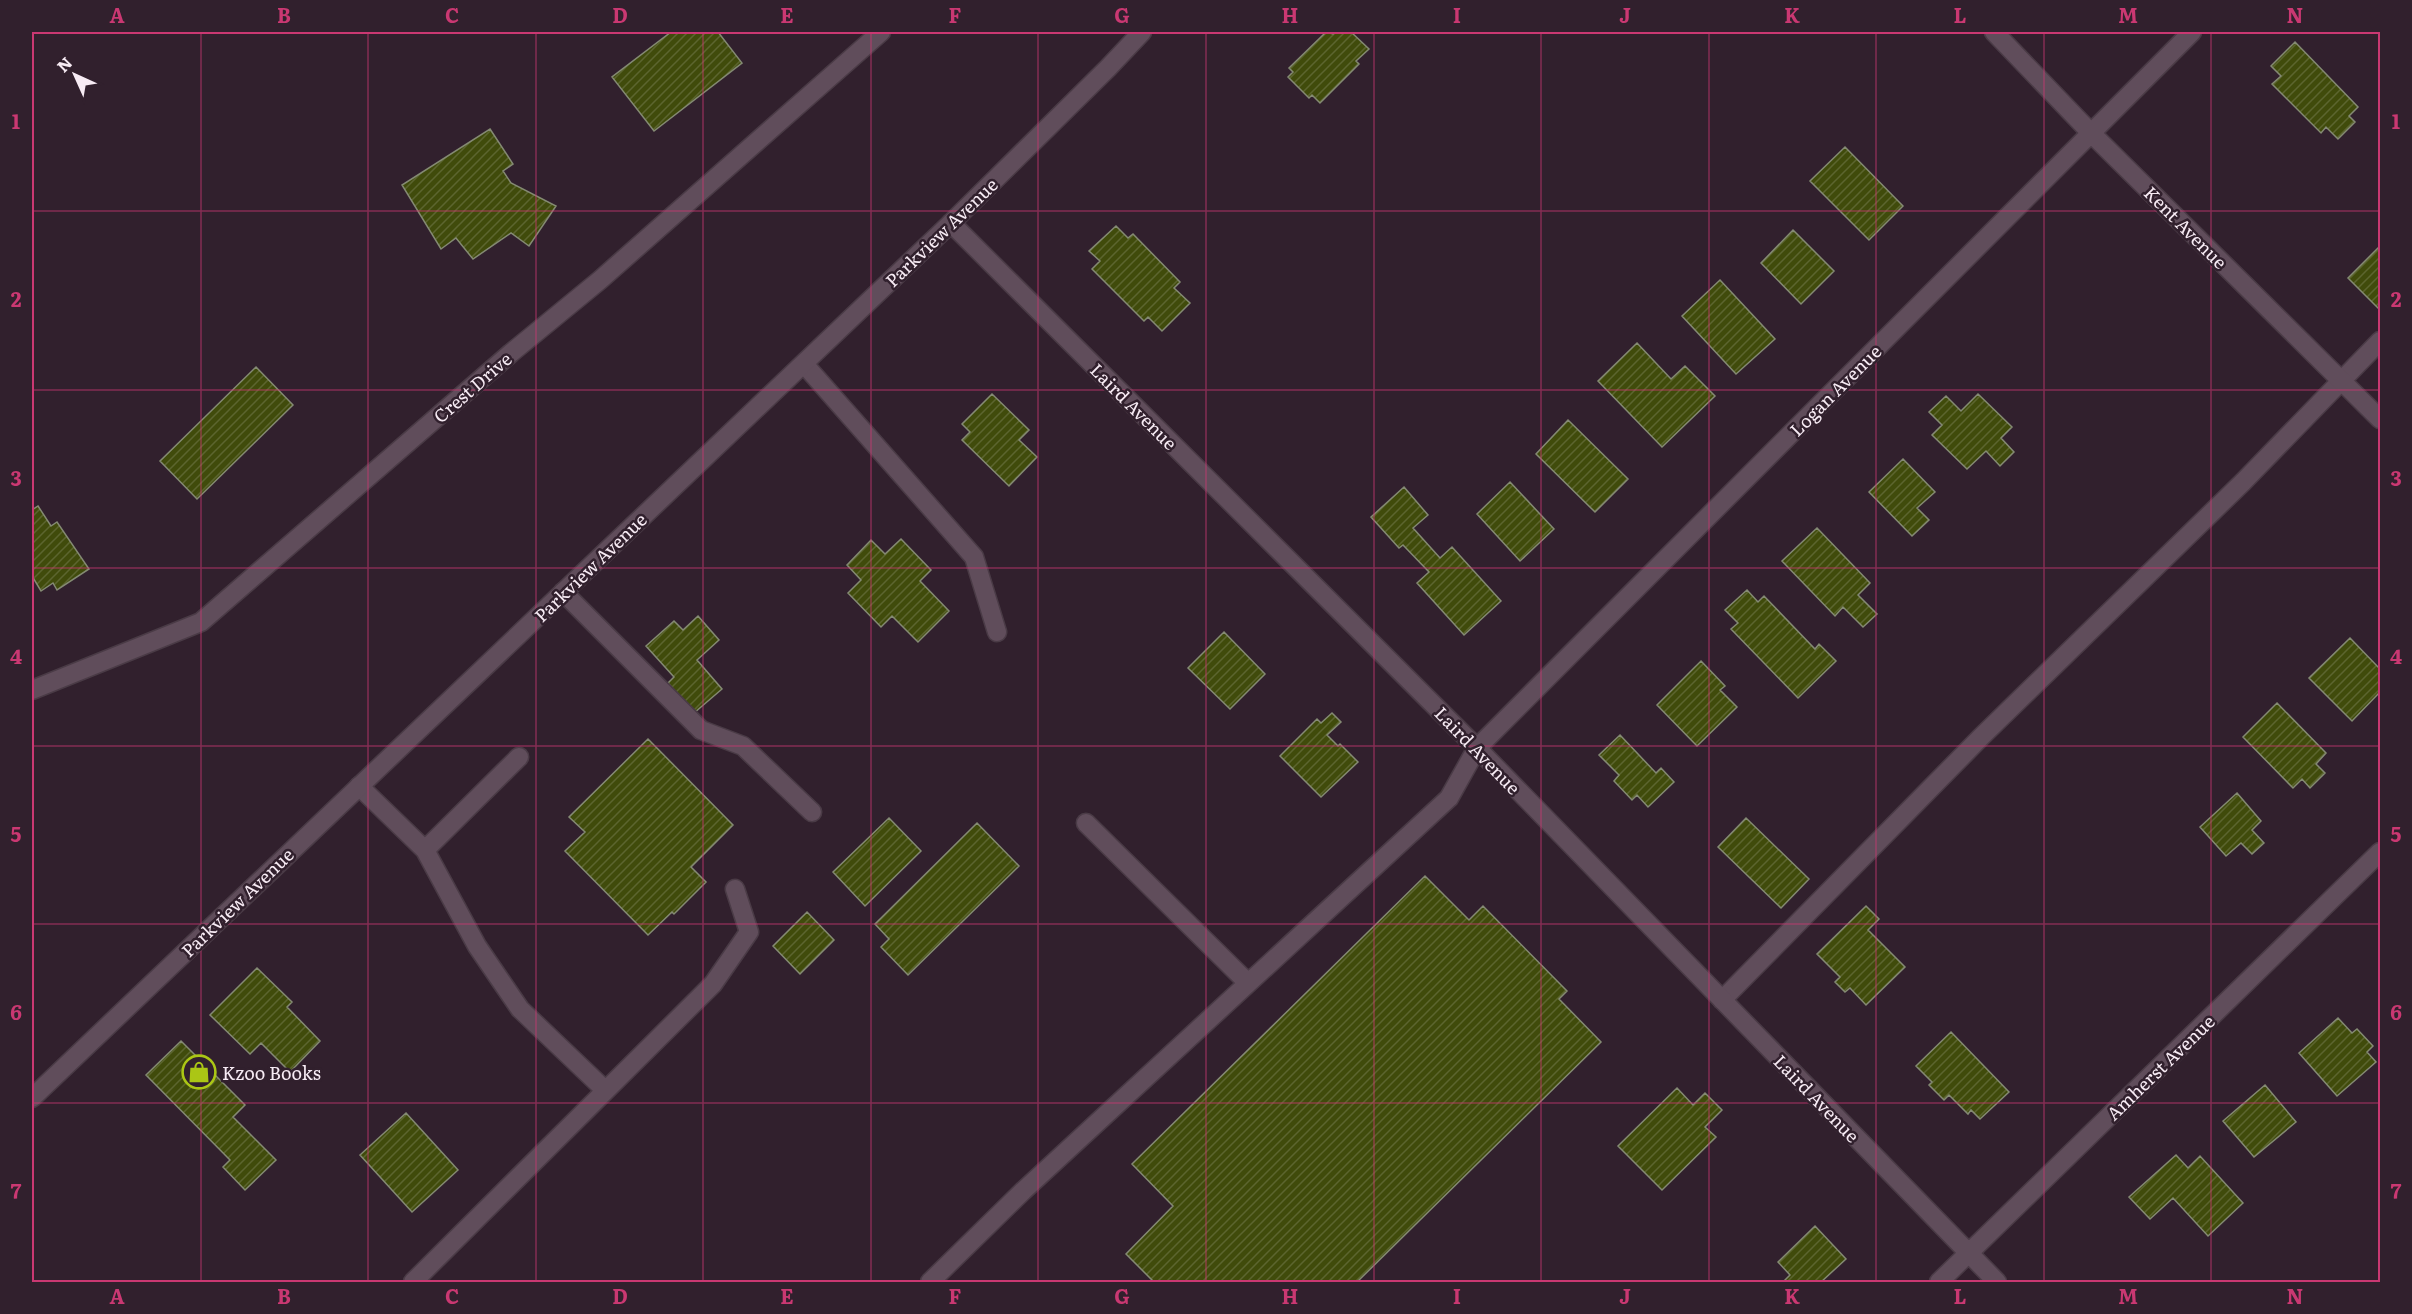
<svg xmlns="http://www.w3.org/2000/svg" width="2412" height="1314" font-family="Literata,serif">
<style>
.building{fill:url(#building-hatch);stroke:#848a73;stroke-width:1.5}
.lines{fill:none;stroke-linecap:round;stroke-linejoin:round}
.lane-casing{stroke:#4a3b46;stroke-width:21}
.street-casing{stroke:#4a3b46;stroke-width:21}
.secondary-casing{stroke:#4a3b46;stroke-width:21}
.lane{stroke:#604d5b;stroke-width:18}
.street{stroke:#604d5b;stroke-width:18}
.secondary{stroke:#604d5b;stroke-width:18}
.grid{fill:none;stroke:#ca3872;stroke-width:1.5;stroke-opacity:0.55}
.labels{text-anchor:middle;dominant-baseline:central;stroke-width:5;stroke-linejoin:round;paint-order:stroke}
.street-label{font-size:18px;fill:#f7ebf4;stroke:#31202d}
.poi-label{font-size:18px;fill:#f7ebf4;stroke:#31202d;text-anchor:start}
.neatline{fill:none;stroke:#ca3872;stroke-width:2}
.grid-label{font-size:20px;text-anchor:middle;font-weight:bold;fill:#ca3872}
</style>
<defs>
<pattern id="building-hatch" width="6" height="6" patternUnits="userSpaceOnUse" patternTransform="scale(1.5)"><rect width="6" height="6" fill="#404b0b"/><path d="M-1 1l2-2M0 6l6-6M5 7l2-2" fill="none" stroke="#5c652f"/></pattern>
</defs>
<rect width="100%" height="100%" fill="#31202d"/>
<path class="building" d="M671,32H718L742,63L654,131L612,77Z
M1326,32L1333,34L1336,32H1351L1369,49L1356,61L1359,64L1320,103L1312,95L1309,98L1288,77L1293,72L1289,68Z
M2295,42L2358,107L2349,116L2355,122L2338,139L2326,127L2321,133L2272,84L2281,76L2271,66Z
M490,129L513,164L503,171L511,183L556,206L529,246L511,233L473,259L456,238L441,249L402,185Z
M1845,147L1903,206L1869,240L1810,181Z
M1116,226L1128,238L1133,234L1180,282L1174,288L1190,303L1162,331L1148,317L1144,321L1092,269L1100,261L1089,251Z
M1793,230L1834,271L1801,304L1761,263Z
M2380,246V307L2379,309L2348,278Z
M1720,280L1775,339L1736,374L1682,316Z
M1637,343L1671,379L1685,366L1715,396L1662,447L1598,381Z
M256,367L293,405L197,499L160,461Z
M992,394L1029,430L1019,440L1037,457L1009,486L962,440L970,432L962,424Z
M1978,394L2012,427L2001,438L2014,452L2000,466L1986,451L1967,469L1932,435L1942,425L1929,412L1946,396L1961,411Z
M1568,420L1628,479L1595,512L1536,454Z
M1903,459L1935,492L1917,508L1929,520L1912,536L1869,492Z
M1510,482L1554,529L1520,561L1477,514Z
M1404,487L1428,515L1413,528L1440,558L1452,547L1501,601L1464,635L1417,583L1429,572L1403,545L1399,548L1371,517Z
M38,506L51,526L57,522L89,569L57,590L53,583L41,591L32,576V510Z
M1817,528L1870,583L1858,595L1877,614L1863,627L1843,607L1835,616L1782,561Z
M901,539L931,570L920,581L949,611L918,642L892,616L881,627L848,593L861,580L847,565L871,540L885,554Z
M1747,590L1758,602L1764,596L1815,649L1819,644L1836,661L1798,698L1731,629L1738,623L1725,610Z
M698,616L719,640L697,660L722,689L694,713L668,683L674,677L646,646L674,621L683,630Z
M1224,632L1265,674L1230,709L1188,668Z
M2350,638L2380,669V692L2352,721L2309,678Z
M1701,661L1725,686L1720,690L1737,707L1697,746L1657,705Z
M2277,703L2326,753L2316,764L2325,773L2310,788L2302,779L2293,788L2243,737Z
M1332,713L1341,722L1327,735L1338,746L1340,744L1358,762L1321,797L1280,756L1317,719L1321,723Z
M1620,735L1656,773L1661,768L1674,782L1648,807L1637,795L1632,800L1614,781L1619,775L1599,755Z
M648,739L733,825L691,867L706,882L674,914L672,912L648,935L565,851L585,832L569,817Z
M2237,793L2261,821L2252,830L2264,843L2252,854L2241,843L2226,856L2200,827Z
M889,818L921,851L865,906L833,872Z
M1746,818L1809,879L1781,908L1718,847Z
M977,823L1019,866L908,975L881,947L889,939L875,924Z
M1425,876L1469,920L1483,906L1567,991L1559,999L1601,1042L1357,1282H1154L1126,1254L1173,1206L1132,1164Z
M1866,906L1879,919L1868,930L1905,967L1866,1005L1850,988L1845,992L1835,982L1840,977L1817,954Z
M807,912L834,940L800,974L773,946Z
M257,968L292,1002L287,1007L320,1041L290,1072L261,1043L250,1054L210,1015Z
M2338,1018L2352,1033L2357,1029L2373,1046L2367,1052L2376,1062L2337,1096L2299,1053Z
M1951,1032L2009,1092L1980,1119L1971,1110L1968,1114L1949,1095L1944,1100L1929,1085L1932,1082L1916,1066Z
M181,1041L245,1105L233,1117L276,1160L245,1190L223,1167L230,1160L146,1075Z
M2265,1085L2296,1122L2254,1157L2223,1121Z
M1677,1088L1693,1105L1705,1093L1722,1110L1705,1127L1716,1137L1662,1190L1618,1146Z
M406,1113L458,1170L412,1212L360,1155Z
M2176,1155L2188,1168L2200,1156L2243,1203L2208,1236L2173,1198L2150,1219L2129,1197Z
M1815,1226L1846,1259L1821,1282H1785L1784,1281L1790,1275L1778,1262Z"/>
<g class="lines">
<defs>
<path id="lane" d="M804,364L974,557L997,632
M563,592L701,730L743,746L812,812
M359,786L425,850L477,946L520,1009L605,1090
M1086,823L1248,983
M425,850L519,757
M1722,1000L1981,737L2243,482L2380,341
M413,1282L713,984L749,932L735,889
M930,1282L1023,1191L1449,798L1477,748"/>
<path id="street" d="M1994,32L2091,133L2380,419
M951,223L1477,748L1997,1282
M32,690L201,622L511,353L600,280L881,32
M1477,748L2192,32
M1939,1282L2380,852"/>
<path id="secondary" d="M32,1098L951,223L1108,68L1142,32"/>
</defs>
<use href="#lane" class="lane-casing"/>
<use href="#street" class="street-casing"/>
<use href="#secondary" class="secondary-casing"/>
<use href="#lane" class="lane"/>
<use href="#street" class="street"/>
<use href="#secondary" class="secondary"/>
</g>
<path class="grid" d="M201,32V1282M368,32V1282M536,32V1282M703,32V1282M871,32V1282M1038,32V1282M1206,32V1282M1374,32V1282M1541,32V1282M1709,32V1282M1876,32V1282M2044,32V1282M2211,32V1282M32,211H2380M32,390H2380M32,568H2380M32,746H2380M32,924H2380M32,1103H2380"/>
<defs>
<symbol id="shop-ring" viewBox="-11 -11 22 22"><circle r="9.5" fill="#31202d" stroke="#abc615" stroke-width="1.5"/><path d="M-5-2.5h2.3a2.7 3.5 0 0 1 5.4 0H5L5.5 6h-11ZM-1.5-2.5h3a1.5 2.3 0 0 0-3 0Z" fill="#abc615"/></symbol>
</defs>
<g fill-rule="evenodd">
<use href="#shop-ring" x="180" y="1053" width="38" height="38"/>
</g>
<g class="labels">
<g class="street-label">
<text transform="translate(2186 227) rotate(45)">Kent Avenue</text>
<text transform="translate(941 232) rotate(-44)">Parkview Avenue</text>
<text transform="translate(472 387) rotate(-41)">Crest Drive</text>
<text transform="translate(1835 390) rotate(-45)">Logan Avenue</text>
<text transform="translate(1134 406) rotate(45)">Laird Avenue</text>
<text transform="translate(590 567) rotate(-44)">Parkview Avenue</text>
<text transform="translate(1478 750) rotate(46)">Laird Avenue</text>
<text transform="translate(237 902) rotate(-44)">Parkview Avenue</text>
<text transform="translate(2160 1067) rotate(-44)">Amherst Avenue</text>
<text transform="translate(1817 1098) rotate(46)">Laird Avenue</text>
</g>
<g class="poi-label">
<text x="222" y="1072">Kzoo Books</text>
</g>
</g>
<rect width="2412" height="1314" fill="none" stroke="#31202d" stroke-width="66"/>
<g transform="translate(75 75) rotate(315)" stroke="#31202d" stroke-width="4.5" paint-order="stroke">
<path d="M0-4.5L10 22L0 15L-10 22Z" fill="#f7ebf4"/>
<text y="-9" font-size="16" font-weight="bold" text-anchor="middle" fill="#f7ebf4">N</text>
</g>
<rect x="33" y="33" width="2346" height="1248" class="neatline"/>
<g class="grid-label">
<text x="117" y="23">A</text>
<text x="284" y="23">B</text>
<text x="452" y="23">C</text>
<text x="620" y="23">D</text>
<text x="787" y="23">E</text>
<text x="955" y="23">F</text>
<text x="1122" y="23">G</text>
<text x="1290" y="23">H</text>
<text x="1457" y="23">I</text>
<text x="1625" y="23">J</text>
<text x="1792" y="23">K</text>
<text x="1960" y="23">L</text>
<text x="2128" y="23">M</text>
<text x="2295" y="23">N</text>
<text x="16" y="129">1</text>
<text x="2396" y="129">1</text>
<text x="16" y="307">2</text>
<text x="2396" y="307">2</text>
<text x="16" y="486">3</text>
<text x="2396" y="486">3</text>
<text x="16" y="664">4</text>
<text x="2396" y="664">4</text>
<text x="16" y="842">5</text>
<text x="2396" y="842">5</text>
<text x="16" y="1020">6</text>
<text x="2396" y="1020">6</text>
<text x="16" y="1199">7</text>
<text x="2396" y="1199">7</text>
<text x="117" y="1304">A</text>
<text x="284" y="1304">B</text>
<text x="452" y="1304">C</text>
<text x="620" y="1304">D</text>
<text x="787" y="1304">E</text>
<text x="955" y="1304">F</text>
<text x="1122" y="1304">G</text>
<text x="1290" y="1304">H</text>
<text x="1457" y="1304">I</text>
<text x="1625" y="1304">J</text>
<text x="1792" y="1304">K</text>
<text x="1960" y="1304">L</text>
<text x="2128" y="1304">M</text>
<text x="2295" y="1304">N</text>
</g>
</svg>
